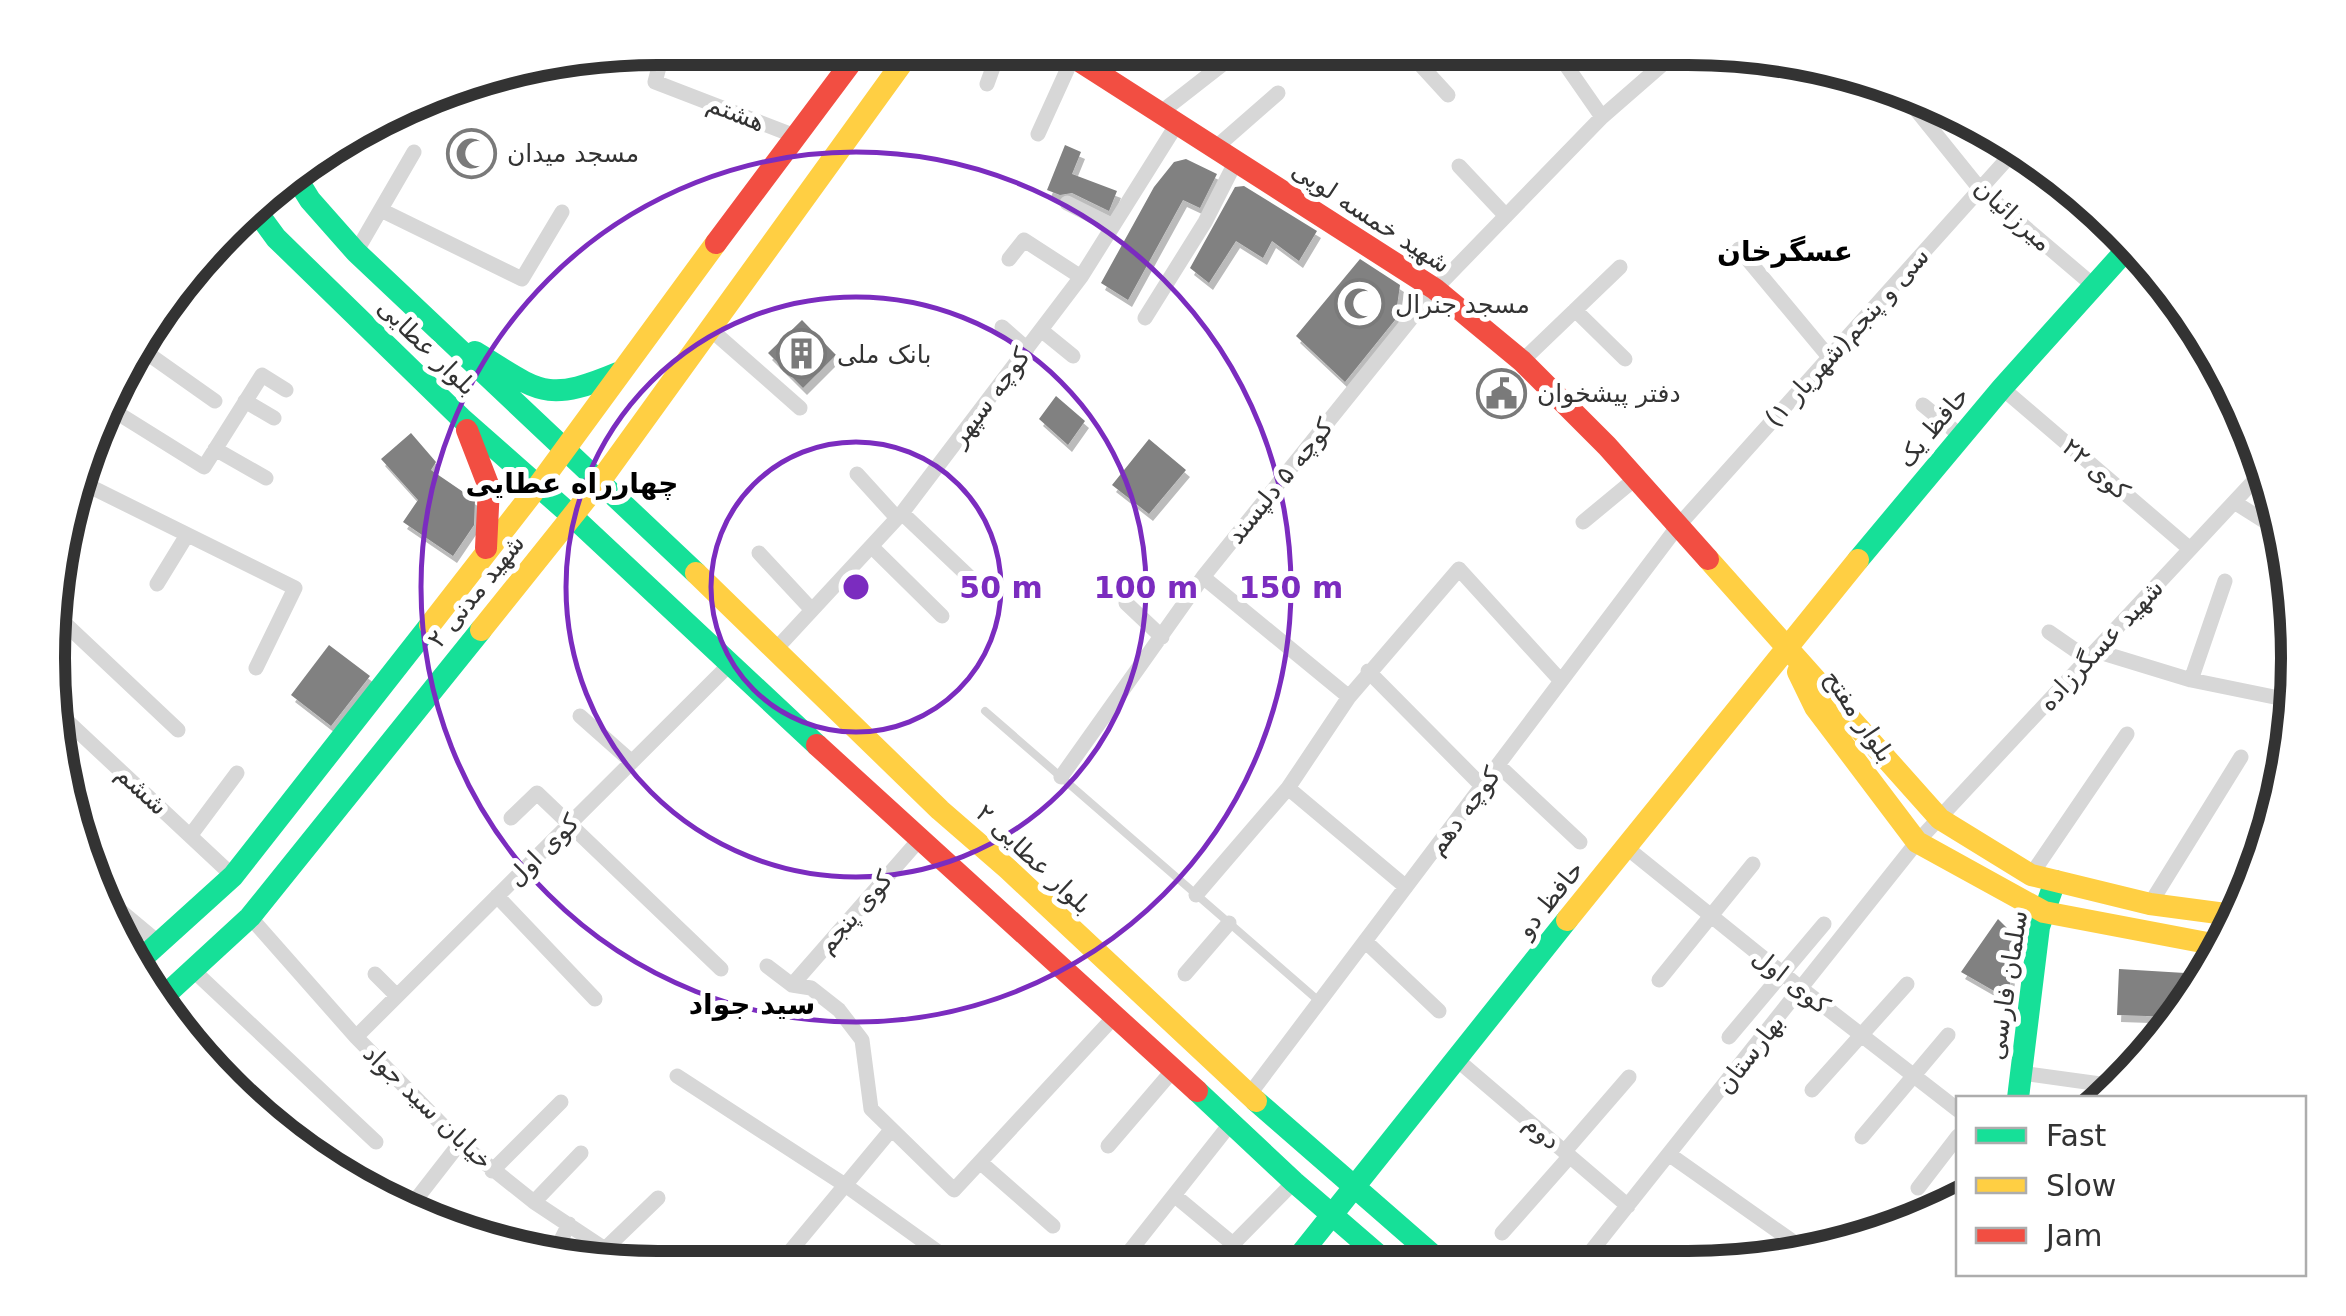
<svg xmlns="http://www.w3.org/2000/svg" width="2346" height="1316" font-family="'DejaVu Sans','Noto Naskh Arabic',sans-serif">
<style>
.building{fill:#818181;filter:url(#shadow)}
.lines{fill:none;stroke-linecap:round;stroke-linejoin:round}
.lane{stroke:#d7d7d7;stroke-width:8}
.street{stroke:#d7d7d7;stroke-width:15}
.fast{stroke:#16e098;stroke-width:22}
.slow{stroke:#ffcf43;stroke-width:22}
.jam{stroke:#f24e42;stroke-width:22}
.ring{fill:none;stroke:#7b2cbf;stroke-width:5}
.labels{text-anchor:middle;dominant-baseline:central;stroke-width:10;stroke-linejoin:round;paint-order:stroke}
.street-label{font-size:25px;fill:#333;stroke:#fff}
.poi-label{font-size:25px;fill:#333;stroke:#fff;text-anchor:start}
.neighbourhood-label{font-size:28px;font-weight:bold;fill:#000;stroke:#fff}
.rim{fill:none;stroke:#333;stroke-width:12}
.centre{fill:#7b2cbf;stroke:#fff;stroke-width:5}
.ring-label{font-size:30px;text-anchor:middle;font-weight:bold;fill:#7b2cbf;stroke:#fff;stroke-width:10;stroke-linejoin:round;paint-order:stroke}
</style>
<defs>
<filter id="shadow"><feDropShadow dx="4" dy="7" stdDeviation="0" flood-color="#0004"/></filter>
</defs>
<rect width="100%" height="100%" fill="#fff"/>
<path class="building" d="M1065,145L1081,152L1072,174L1117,191L1109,211L1072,193L1060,195L1047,190Z
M1186,159L1217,174L1200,208L1183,200L1128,300L1101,283L1154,187L1174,162Z
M1244,186L1317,231L1299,261L1272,241L1263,258L1236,241L1209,283L1190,268L1235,187Z
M1360,259L1400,285L1395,320L1345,382L1296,336Z
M802,320L836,355L803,388L768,353Z
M1056,396L1085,421L1068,445L1039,419Z
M411,433L436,462L431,470L475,500L474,525L453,556L403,522L418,500L381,459Z
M1149,439L1186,470L1149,514L1112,485Z
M329,645L370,676L331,726L291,695Z
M1998,919L2016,937L2008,999L1961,972Z
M2119,969L2185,973L2183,1007L2175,1017L2117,1015Z"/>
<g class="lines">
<path class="lane" d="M985,711L1320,1002"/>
<path class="street" d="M664,48L655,82L795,136
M1405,48L1448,95
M785,53L787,48
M1563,61L1602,117
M987,84L1000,48
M1901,91L1980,189L2094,286
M1160,113L1233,56
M1038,134L1073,57L1087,48
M1214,149L1278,93
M1459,166L1506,216
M1067,203L1113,226
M383,211L522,279L562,212
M1739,249L1829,357
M356,252L414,152
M1009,259L1024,240L1081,277
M1575,310L1625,359
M1145,318L1205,222L1235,163
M1002,327L1027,349
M709,328L800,408
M1041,330L1073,356
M140,348L215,401
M1522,361L1620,267
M2002,388L2190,549
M245,401L274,418
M1923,405L1961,436
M111,409L204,467L262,375L286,390
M100,431L161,308
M215,449L266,478
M857,474L897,518
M77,480L295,588L256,668
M2234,502L2280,531
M902,513L982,589
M1583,522L1635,479
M872,547L942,616
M759,553L811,609
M157,584L187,535
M1126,603L1162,637
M57,616L178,730
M2049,632L2088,659
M776,649L902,513L1081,277L1177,124
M2096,651L2191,680L2284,699L2290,685
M1368,671L1482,786
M2191,680L2225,581
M1349,697L1459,569L1561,681
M50,705L233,876
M580,716L632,762
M1498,765L1580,842
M1061,777L1203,577L1435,289L1602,117L1680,49
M1288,788L1406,887
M511,818L537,793L721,969
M190,836L237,773
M1627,848L1802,989L1958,1110
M2031,875L2127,734
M93,888L159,943
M1196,895L1288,788L1349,697L1203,577
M497,896L595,999
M2150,904L2241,757
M250,917L356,1037L460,1143L534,1202L632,1267
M1365,941L1439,1011
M767,966L792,985L811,988L839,1010L862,1040L871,1109L954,1190L1116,1015
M2212,969L2214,944
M194,971L376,1142
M375,974L397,996
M1185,974L1229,923
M1659,980L1753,864
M792,985L919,840
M356,1037L731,663
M1729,1037L1824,924
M1455,1058L1628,1206
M2021,1073L2115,1086
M677,1076L845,1185L941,1254
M1812,1090L1907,984
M1249,1095L1678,526L2016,149
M1862,1137L1948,1035
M1108,1146L1174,1069
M1565,1151L1629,1077
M1670,1155L1809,1253
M980,1162L1053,1226
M492,1171L561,1102
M1918,1188L1958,1136
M1174,1195L1233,1244L1294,1182
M534,1202L581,1153
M407,1211L460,1143
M1502,1233L1570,1156
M605,1249L658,1198
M554,1254L569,1224
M1782,1260L1794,1242
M1581,1264L1917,842L2263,471
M1118,1266L1231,1123
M715,1267L727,1254
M777,1267L891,1130"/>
<path class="fast" d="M292,171L310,200L356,252L696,573
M254,208L276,238L461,418L572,516L817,745
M475,352C539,391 544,404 618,373
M1858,560L2002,388L2128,248
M138,962L233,876L430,625
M161,999L250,917L481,630
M1197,1091L1294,1182L1390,1265
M2018,1098L2039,927L2055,881
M1256,1101L1443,1264
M1292,1265L1567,920"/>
<path class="slow" d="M1708,559L1940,819L2031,875L2150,904L2233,915
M696,573L940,810L1008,869L1256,1101
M430,625L538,486L716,243
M481,630L598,484L913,48
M1798,672L1815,707L1917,842L2044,912L2223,946
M1567,920L1858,560"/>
<path class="jam" d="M1059,48L1435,289L1522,361L1607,446L1708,559
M716,243L862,48
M467,430L489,487L486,548
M817,745L1197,1091"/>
</g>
<g class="ring">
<circle cx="856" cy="587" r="145"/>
<circle cx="856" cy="587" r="290"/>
<circle cx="856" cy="587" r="435"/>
</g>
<defs>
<symbol id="mosque-ring" viewBox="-11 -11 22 22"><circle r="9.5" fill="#fff" stroke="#7a7a7a" stroke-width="1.5"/><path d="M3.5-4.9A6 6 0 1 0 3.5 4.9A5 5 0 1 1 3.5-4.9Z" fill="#7a7a7a"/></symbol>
<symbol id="building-ring" viewBox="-11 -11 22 22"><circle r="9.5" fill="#fff" stroke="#7a7a7a" stroke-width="1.5"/><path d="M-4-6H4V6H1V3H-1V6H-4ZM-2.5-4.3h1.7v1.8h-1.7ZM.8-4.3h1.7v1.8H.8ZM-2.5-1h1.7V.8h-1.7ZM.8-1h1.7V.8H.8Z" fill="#7a7a7a"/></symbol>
<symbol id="civic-ring" viewBox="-11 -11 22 22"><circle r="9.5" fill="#fff" stroke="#7a7a7a" stroke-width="1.5"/><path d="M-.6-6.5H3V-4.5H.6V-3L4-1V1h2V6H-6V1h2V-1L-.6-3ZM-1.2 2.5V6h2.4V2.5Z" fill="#7a7a7a"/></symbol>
</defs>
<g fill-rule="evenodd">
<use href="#mosque-ring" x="444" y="126" width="55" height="55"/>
<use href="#mosque-ring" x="1332" y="276" width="55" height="55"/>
<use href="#building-ring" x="774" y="326" width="55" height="55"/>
<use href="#civic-ring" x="1474" y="366" width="55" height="55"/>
</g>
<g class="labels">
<g class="street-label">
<text transform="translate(736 113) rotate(21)">هشتم</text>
<text transform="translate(2013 215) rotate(42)">میرزائیان</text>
<text transform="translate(1371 217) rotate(33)">شهید خمسه لویی</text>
<text transform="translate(1847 337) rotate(-48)">سی و پنجم(شهریار ۱)</text>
<text transform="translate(427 347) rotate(44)">بلوار عطایی</text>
<text transform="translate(990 397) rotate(-53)">کوچه سپهر</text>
<text transform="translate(1933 427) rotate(-50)">حافظ یک</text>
<text transform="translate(2096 469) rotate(41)">کوی ۲۲</text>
<text transform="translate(1280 481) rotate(-51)">کوچه ۵ دلپسند</text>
<text transform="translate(476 591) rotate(-51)">شهید مدنی ۲</text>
<text transform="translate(2101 645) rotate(-47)">شهید عسگرزاده</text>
<text transform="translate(1859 716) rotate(56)">بلوار مفتح</text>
<text transform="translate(142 790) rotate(43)">ششم</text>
<text transform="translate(1464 811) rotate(-53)">کوچه دهم</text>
<text transform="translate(543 850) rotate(-45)">کوی اول</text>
<text transform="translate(1034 859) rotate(43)">بلوار عطایی ۲</text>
<text transform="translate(1550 899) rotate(-51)">حافظ دو</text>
<text transform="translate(855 912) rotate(-49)">کوی پنجم</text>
<text transform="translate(1791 981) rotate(38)">کوی اول</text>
<text transform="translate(2007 985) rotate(-81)">سلمان فارسی</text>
<text transform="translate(1750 1054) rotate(-52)">بهارستان</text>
<text transform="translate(428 1107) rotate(44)">خیابان سید جواد</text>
<text transform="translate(1542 1132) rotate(40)">دوم</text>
</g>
<g class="poi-label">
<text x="507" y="153">مسجد میدان</text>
<text x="1395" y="304">مسجد جنرال</text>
<text x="837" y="354">بانک ملی</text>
<text x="1537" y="393">دفتر پیشخوان</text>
</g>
<g class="neighbourhood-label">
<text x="1785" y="251">عسگرخان</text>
<text x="572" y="483">چهارراه عطایی</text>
<text x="752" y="1004">سید جواد</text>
</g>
</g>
<path d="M0 0H2346V1316H0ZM658 65H1688A593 593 0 0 1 2281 658V658A593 593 0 0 1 1688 1251H658A593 593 0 0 1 65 658V658A593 593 0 0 1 658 65Z" fill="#fff" fill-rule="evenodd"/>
<path class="rim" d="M658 65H1688A593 593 0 0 1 2281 658V658A593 593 0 0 1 1688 1251H658A593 593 0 0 1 65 658V658A593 593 0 0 1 658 65Z"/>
<circle cx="856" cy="587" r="15" class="centre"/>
<g class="ring-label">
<text x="1001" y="598">50 m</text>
<text x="1146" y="598">100 m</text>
<text x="1291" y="598">150 m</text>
</g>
<rect x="1956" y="1096" width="350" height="180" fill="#ffffff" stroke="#adadad" stroke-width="2.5"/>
<rect x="1976" y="1128" width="50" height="15" fill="#16e098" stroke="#adadad" stroke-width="2.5"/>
<text x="2046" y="1146" font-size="30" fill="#333333">Fast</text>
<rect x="1976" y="1178" width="50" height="15" fill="#ffcf43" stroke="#adadad" stroke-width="2.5"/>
<text x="2046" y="1196" font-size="30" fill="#333333">Slow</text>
<rect x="1976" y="1228" width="50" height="15" fill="#f24e42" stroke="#adadad" stroke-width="2.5"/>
<text x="2046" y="1246" font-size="30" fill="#333333">Jam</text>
</svg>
